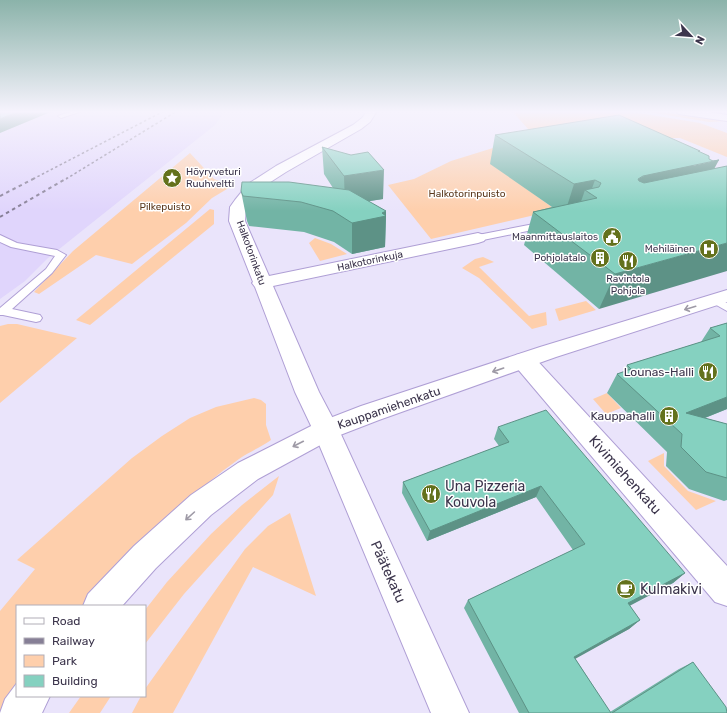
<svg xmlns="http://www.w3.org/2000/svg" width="727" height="713" font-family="Rubik,sans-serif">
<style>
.built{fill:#e0d5fc}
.green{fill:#fecfac}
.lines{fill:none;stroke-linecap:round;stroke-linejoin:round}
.service-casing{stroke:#af9fd5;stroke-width:2}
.minor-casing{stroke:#af9fd5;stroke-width:2}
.tertiary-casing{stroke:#af9fd5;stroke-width:2}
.secondary-casing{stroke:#af9fd5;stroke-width:2}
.service{fill:#fff;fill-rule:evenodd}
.minor{fill:#fff;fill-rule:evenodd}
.tertiary{fill:#fff;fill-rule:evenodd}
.secondary{fill:#fff;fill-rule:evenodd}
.rail-far1{stroke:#867f96;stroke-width:1.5;stroke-dasharray:2.5 2.5;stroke-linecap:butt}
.rail{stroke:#867f96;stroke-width:2;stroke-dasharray:3.5 3.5;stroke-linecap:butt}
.wall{fill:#72b4a5}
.shaded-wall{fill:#5d9286}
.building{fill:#85d1c0;stroke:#5d9286}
.oneway{stroke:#9e9aa6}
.labels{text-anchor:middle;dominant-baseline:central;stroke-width:3;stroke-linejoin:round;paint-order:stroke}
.far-poi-label{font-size:10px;fill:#3c354c;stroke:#fff;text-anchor:end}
.far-park-label{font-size:10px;fill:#5c3a1e;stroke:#fff}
.far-street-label{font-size:10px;fill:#3c354c;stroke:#fff}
.poi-label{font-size:12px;fill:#3c354c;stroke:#fff;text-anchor:end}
.street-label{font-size:12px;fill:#3c354c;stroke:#fff}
.near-street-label{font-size:14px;fill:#3c354c;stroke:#fff}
.near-poi-label{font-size:14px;fill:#3c354c;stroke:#fff;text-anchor:start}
</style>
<rect width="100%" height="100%" fill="#eae4fb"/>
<path class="built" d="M0,111H225L215,125L93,222L48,258L25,281L0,299Z"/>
<path class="green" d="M512,111H627L700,123L727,133V157L680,138H665L490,163L556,210L431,239L388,185L414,179L451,161L493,148L537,139Z
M643,111H654L726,121L709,122Z
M190,153L214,179L232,186L212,198L186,223L132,264L96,255L39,294L34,292L73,251Z
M210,209L214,210V224L90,325L76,320Z
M315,238L331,244L347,254L320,261L309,243Z
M483,257L494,262L479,267L529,316L546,312L547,325L532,329L479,278L462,268L475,259Z
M586,301L596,310L559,321L555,309Z
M8,324H17L77,338L0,403V326Z
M607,393L621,408L606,414L593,399Z
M254,398L261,400L266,404V425L271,440C261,447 249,452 239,459C181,500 132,555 83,606H17V692L0,713V611L35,569L17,560L132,458L162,436L190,418L216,407Z
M664,453V466L688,491L716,501L696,510L648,461Z
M279,476L273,495L184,594L145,644V610L167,582L211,534L242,505Z
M290,513L316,596L253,567L173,713H132L141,696H145V689L245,549L268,526Z
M81,696H111L100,713H69Z"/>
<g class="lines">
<defs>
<path id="service" d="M72,111H82L61,118L58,116Z
M544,222L548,225L547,227L478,241L474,238L478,235Z
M0,235L17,243L57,250L66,255L52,273L12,309L40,315L42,318L40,321L36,322L3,315H0V308L46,269L55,256L11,247L0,242Z
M715,297L727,303V311L711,302L710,300L711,298Z"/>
<path id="minor" d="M367,111H377L370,122L361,129L286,172L258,190L249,201L246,207L245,221L269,276L478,233L484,235L486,238L484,241L478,243L273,286L319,392L339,430L469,713H431L313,430L295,392L255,287L252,283L253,282L229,221L230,207L235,200L248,184L276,166L353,125L362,118Z
M524,353L532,355L727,566V606L715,602L516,367L513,361L516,355Z"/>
<path id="tertiary" d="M727,290V302L556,357L379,420L335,437L258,479L211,515L156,568L122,606H83L88,594L134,546L191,495L238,463L317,423L361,406L540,347Z
M17,683V696H50L42,713H0L5,699Z"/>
<path id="secondary" d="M674,111H703L727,115V121L679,114Z"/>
</defs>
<use href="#service" class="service-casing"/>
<use href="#minor" class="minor-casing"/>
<use href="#tertiary" class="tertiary-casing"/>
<use href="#secondary" class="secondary-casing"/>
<use href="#service" class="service"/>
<use href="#minor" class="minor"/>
<use href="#tertiary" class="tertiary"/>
<use href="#secondary" class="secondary"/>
<path class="rail-far1" d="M33,179L164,111
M66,179L177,111"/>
<path class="rail" d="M0,196L35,178
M0,217L67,178"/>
</g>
<path class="wall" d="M495,135L700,151L599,309L524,245L533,212L552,207L490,164Z
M322,147L383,199L369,201L386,216L385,247L352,254L334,242L304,232L249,226L247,221L241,191L333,188L324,174Z
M727,323V409L705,418L727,424V500L724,501L689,489L666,466L667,452L607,393L617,374L624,372L627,365L701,342L710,328Z
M498,427L685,573L673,583L629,605L640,620L629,629L575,658L610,712L679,669L693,662L727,713H519L464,608L468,600L573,550L536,497L427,541L402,493L403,482L499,446L494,439Z"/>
<path class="shaded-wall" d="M19,111H53L0,133V119Z
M698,151H700L692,166L719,160L702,191L625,210L638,179Z
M384,170L383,199L345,205L344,176Z
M595,180L590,194L585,190L577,213L564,216L574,184Z
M386,211V216L385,247L352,254V223Z
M727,243V271L599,309L615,274Z
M727,397V409L677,429L686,413Z
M541,486L536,497L427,541L430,531Z
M685,573L673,583L618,612L628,603Z
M640,620L629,629L566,664L574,657Z"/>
<path class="building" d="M0,111H19L0,119Z
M619,115L700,151H698L709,156V159L713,161L719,160L643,176L638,179L639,181L644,183L727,166V243L615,274L533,212L597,198L585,190L599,187L601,183L595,180L574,184L495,135Z
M322,147L351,155L368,152L384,170L344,176Z
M242,182H289L349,190L386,211L382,213L386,216L352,223L333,211L301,202L243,196L241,191Z
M727,323V397L686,413L727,424V478L706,472L681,447L682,434L617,374L631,369L627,365L720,336L710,328Z
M546,410L685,573L628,603L640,620L574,657L611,713H529L468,600L585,544L541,486L430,531L403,482L509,442L498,427Z
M693,662L726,707L727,713H612Z"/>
<defs><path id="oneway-shaft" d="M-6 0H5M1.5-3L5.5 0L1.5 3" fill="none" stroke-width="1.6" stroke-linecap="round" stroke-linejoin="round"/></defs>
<g class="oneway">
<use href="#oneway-shaft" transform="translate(690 308) rotate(163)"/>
<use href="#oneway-shaft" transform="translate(498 370) rotate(161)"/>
<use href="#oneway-shaft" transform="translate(298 444) rotate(153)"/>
<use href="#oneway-shaft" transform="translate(190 516) rotate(138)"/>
</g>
<linearGradient id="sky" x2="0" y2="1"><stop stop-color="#8bb3aa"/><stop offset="0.53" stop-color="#f6f3fd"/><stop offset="1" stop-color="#f6f3fd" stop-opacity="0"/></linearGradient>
<rect width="727" height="211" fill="url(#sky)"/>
<defs>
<symbol id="sight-disc" viewBox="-11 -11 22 22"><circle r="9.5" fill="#63711c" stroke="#fff"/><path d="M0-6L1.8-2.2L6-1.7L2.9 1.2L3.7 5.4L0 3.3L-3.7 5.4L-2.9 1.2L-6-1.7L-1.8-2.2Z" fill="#fff"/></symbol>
<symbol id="civic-disc" viewBox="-11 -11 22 22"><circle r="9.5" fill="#63711c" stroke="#fff"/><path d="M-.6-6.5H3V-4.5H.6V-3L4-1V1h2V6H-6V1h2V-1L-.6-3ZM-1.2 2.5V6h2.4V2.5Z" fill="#fff"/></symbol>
<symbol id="hospital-disc" viewBox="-11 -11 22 22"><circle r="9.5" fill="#63711c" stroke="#fff"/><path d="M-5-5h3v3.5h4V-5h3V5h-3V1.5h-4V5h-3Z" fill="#fff"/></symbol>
<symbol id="building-disc" viewBox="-11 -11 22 22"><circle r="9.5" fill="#63711c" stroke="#fff"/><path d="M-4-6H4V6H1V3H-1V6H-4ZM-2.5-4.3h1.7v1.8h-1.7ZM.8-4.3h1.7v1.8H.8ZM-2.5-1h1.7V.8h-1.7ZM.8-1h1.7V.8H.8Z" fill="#fff"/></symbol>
<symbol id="restaurant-disc" viewBox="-11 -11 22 22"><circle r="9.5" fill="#63711c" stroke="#fff"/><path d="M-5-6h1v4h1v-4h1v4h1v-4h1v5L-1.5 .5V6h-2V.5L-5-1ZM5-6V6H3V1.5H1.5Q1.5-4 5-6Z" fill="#fff"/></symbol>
<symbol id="cafe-disc" viewBox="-11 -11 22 22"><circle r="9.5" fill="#63711c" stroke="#fff"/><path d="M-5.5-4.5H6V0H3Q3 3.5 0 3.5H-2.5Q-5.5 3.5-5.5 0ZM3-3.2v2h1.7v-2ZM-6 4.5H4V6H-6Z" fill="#fff"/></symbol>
</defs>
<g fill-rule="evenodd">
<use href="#sight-disc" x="161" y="167" width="22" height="22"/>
<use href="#civic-disc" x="601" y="226" width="22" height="22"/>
<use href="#hospital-disc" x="698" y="238" width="22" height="22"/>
<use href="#building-disc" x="589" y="247" width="22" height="22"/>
<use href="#restaurant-disc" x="617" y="250" width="22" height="22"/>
<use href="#restaurant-disc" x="697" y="361" width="22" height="22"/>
<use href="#building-disc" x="658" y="405" width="22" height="22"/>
<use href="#restaurant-disc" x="420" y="483" width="22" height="22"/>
<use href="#cafe-disc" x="615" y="578" width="22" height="22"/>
</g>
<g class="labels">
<g class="far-poi-label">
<text x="186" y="172" text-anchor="start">Höyryveturi<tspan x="186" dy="12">Ruuhveltti</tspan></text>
<text x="598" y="237">Maanmittauslaitos</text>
<text x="695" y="249">Mehiläinen</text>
<text x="586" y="258">Pohjolatalo</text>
<text x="628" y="279" text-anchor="middle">Ravintola<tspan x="628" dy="12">Pohjola</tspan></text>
</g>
<g class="far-park-label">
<text x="467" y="194">Halkotorinpuisto</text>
<text x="165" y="207">Pilkepuisto</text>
</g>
<g class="far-street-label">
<text transform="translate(251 253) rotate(70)">Halkotorinkatu</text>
<text transform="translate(370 261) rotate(-12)">Halkotorinkuja</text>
</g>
<g class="poi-label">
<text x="694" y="372">Lounas-Halli</text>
<text x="655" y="416">Kauppahalli</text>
</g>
<g class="street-label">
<text transform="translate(389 408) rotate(-19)">Kauppamiehenkatu</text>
</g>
<g class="near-street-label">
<text transform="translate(625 475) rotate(48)">Kivimiehenkatu</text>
<text transform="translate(388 572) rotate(66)">Päätekatu</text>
</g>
<g class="near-poi-label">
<text x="445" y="486">Una Pizzeria<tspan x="445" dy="16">Kouvola</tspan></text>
<text x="640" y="589">Kulmakivi</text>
</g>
</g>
<rect x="16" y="605" width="130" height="92" fill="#ffffff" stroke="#b1aeb7"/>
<rect x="24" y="618" width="20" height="6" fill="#ffffff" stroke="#b1aeb7"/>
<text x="52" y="625" font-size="12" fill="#3c354c">Road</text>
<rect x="24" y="638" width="20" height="6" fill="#867f96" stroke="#b1aeb7"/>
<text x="52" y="645" font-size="12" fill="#3c354c">Railway</text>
<rect x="24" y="655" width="20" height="12" fill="#fecfac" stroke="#b1aeb7"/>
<text x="52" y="665" font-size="12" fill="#3c354c">Park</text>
<rect x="24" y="675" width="20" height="12" fill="#85d1c0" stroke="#b1aeb7"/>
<text x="52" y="685" font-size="12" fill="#3c354c">Building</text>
<g transform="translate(691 36) rotate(116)" stroke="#ffffff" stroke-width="3" paint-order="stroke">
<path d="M0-3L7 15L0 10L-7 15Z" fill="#3c354c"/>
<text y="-6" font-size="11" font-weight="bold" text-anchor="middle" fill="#3c354c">N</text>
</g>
</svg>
